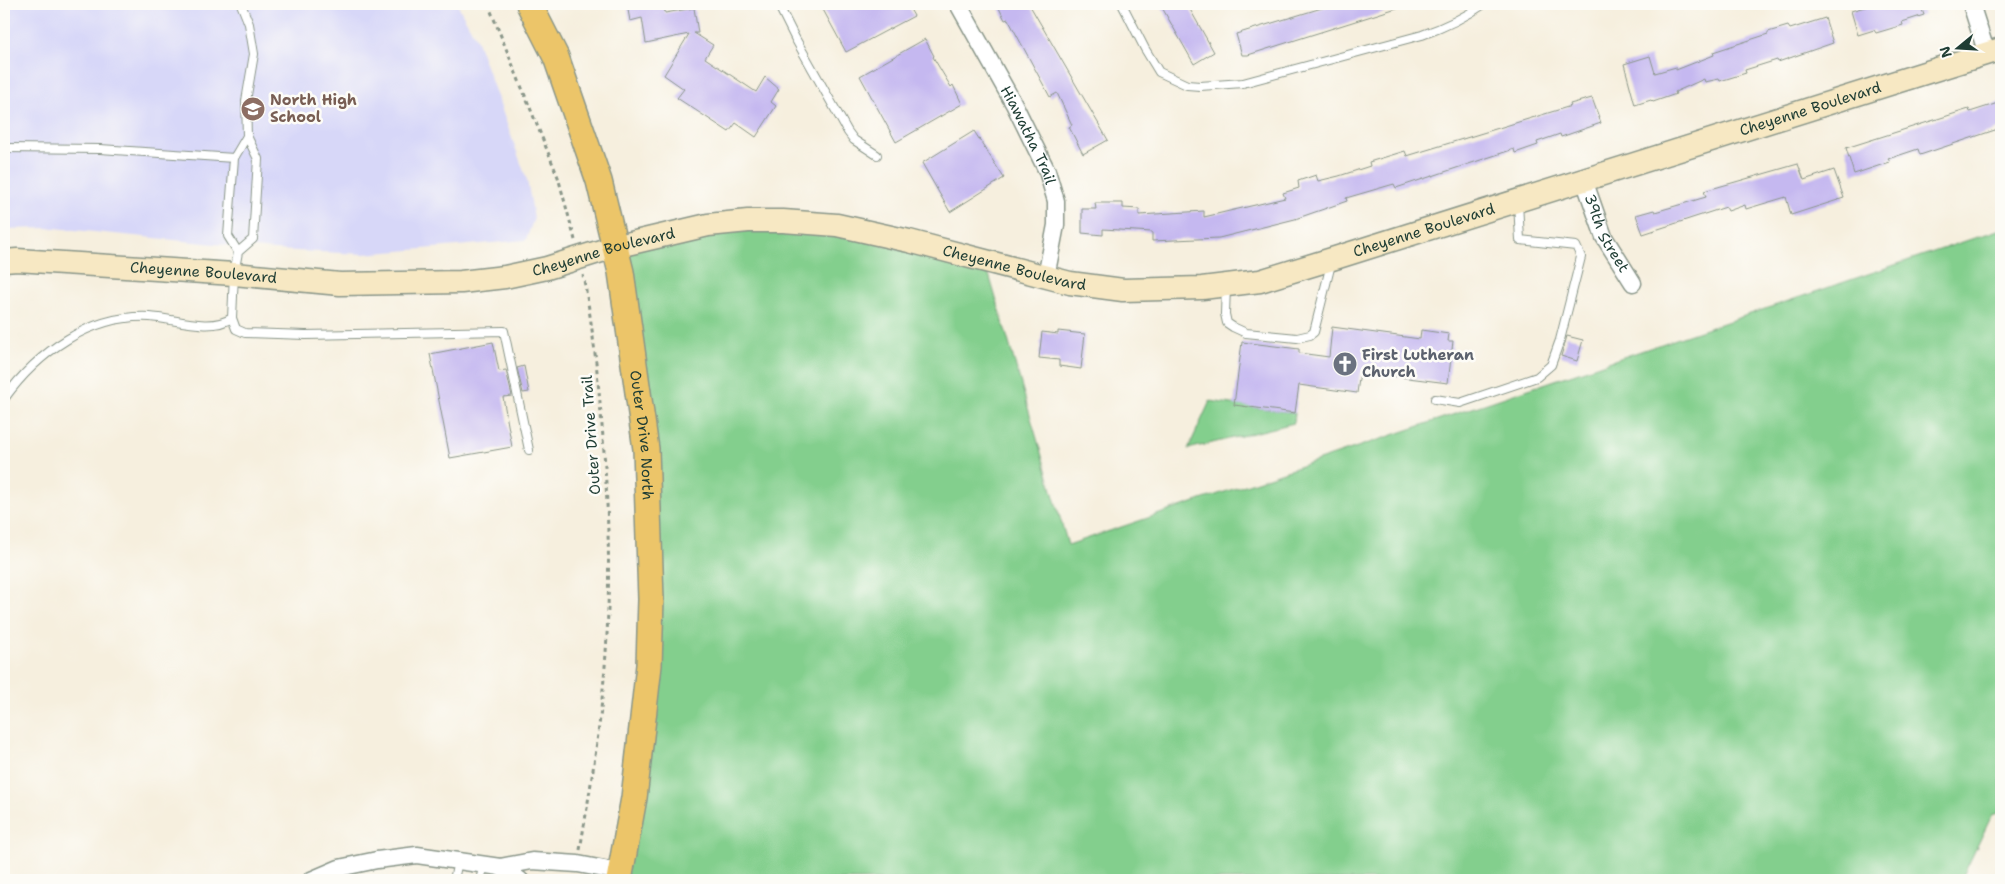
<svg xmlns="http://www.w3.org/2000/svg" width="2005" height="884" font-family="'Shantell Sans',sans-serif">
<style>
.built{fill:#d7d7f8}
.green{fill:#83cf8d;stroke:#518660}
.building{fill:#c5b8f0}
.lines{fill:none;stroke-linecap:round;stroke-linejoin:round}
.lane-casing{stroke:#8a9689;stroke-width:10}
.street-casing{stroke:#8a9689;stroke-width:19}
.secondary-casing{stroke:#8a9689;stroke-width:25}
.primary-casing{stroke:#8a9689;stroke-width:28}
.path{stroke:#8a9689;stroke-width:3;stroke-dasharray:4 4;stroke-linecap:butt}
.lane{stroke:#fff;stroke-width:8}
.street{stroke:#fff;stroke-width:16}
.secondary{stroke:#f7e8c3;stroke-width:22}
.primary{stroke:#ecc569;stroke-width:25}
.labels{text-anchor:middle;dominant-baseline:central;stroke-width:5;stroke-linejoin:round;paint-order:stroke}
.education-label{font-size:15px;font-weight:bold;fill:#785e54;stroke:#fdfcf7;text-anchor:start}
.street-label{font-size:15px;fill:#1f3d34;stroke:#fdfcf7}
.worship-label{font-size:15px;font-weight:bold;fill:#5b616d;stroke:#fdfcf7;text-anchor:start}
</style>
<rect width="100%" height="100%" fill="#fdfcf7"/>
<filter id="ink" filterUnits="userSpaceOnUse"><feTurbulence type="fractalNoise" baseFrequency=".02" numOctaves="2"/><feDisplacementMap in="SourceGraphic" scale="10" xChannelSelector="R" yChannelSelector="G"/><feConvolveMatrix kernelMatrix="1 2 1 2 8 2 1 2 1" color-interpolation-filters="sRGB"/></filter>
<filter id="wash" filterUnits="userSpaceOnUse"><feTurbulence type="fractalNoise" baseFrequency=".0096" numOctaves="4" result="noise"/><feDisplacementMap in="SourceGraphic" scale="20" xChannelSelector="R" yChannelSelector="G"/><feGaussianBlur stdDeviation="1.12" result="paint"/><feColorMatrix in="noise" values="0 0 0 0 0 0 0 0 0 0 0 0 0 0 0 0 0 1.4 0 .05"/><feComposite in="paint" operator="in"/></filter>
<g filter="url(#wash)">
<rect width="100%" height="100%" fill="#f6efde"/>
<path class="built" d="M4,4H457L476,38L527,180L534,218L526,240L364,254L274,250L54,228L4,229Z"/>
<path class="green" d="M771,229L844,235L988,271L1068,545L2001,229V812L1992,815L1961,880H622L652,647L621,251L707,233Z
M1210,401L1295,413L1294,423L1188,449Z"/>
<g id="blocks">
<path class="building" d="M627,4H664L665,13L694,8L698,33H694L713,45L705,58L756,92L765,77L779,89L771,102L776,106L756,137L736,123L729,132L677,98L684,89L664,75L689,34L646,43L642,18L630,21Z
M820,4H907L914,16L846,52Z
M997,4H1029L1108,140L1083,154L1069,127L1072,125L1057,93L1050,97L1008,19L1005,20Z
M1160,4H1187L1214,52L1194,64Z
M1335,4H1403V6L1248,55H1242L1236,34Z
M1875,4H1920L1924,15L1902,22L1903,25L1876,33L1874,30L1858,35L1851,11Z
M1825,18L1833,43L1778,62L1777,60L1745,70L1746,73L1720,81L1719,79L1705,82L1704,79L1675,92L1676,94L1653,102L1651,100L1635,105L1624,64L1650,56L1655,73L1676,67V70L1714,55L1713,52L1768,34V32L1788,26L1790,29Z
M925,39L934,56L933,57L951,87L953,85L962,104L896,142L860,76Z
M1592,98L1601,123L1561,137L1560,134L1537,142L1538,145L1515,153L1514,149L1396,188L1394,184L1346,198L1347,201L1295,219L1219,238L1152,241V232L1103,229V235L1082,233V209H1096L1095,203H1123V208L1139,209V215L1204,211V217L1285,198L1283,193L1299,188L1298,181L1316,175L1318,181L1339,176L1370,166L1369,162L1405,151L1407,156L1571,106L1570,104Z
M2001,102V128L1920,155L1918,149L1888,159L1890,162L1854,174L1846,148L1969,109L1970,112Z
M974,131L1004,178L950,212L922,163Z
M1798,164L1804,180L1834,170L1844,198L1791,215L1786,197L1746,209L1745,205L1728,211L1726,207L1643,234L1636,215L1654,210L1655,212L1706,197L1704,191Z
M1332,327L1420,339L1421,330L1449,334L1448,341H1453L1448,383L1360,372L1357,393L1299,385L1295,413L1234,405L1242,342L1299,349V353L1329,357Z
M1058,331L1085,334L1081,369L1059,366V360L1039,358L1042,332L1058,334Z
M1567,336L1583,340L1577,361L1561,356Z
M493,342L499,371L506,370L512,396L503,397L512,447L450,458L430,354Z
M524,366L529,392L523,393L517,368Z"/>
</g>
</g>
<g filter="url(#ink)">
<use href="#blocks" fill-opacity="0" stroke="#8a9689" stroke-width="1"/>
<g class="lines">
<defs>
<path id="lane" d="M778,4L795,38L848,132L854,140L877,155
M1122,4L1145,49L1159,72L1187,85L1200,86L1243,83L1422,35C1445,27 1464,18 1484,4
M247,136L258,159L253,239L238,252L234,274L232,318L236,329L245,333L306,335L504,331L529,450
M4,148L100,149L234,158
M238,252L228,236L234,158L247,136L246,101L254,54L249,24L241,4
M1226,286L1225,314L1227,323L1233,327L1246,333L1297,338L1310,335L1314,332L1331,264
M4,399C37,353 90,314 150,317C175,319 211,332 232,318
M1435,399L1460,403L1537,377L1551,365L1560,340L1581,257L1576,246L1520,240L1518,202
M454,880L458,861
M480,880L484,865"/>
<g id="street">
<path id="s1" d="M958,4L1014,104L1047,171L1056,201V225L1046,277"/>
<path d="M1971,4L1987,54"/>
<path id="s2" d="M1584,180L1604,237L1633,283"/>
<path d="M500,867L520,880"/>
<path d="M311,880L339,868L377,860L417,855L500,867L532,861L578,864L620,872"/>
</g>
<g id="secondary">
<path id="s3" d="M4,261L17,260L234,274L340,284L461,282L505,277L547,268L614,247L708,225L748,221H783L837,225L909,241L1070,283L1123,290L1202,288L1260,281L1332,259L2001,49"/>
</g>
<g id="primary">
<path id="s4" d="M529,4L556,57L599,181L621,272L646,449L651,599L649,665L634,798L619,880"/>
</g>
</defs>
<use href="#lane" class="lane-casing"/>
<use href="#street" class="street-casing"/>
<use href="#secondary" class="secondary-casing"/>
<use href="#primary" class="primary-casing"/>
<path class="path" d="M488,4L558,177L575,240
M580,850C589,797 598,743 603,689C612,598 609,505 601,414C597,367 592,321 583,275"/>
<use href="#lane" class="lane"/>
<use href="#street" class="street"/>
<use href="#secondary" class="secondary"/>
<use href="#primary" class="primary"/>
</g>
</g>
<defs>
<symbol id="school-disc" viewBox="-11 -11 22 22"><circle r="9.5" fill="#8d6e63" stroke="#fdfcf7"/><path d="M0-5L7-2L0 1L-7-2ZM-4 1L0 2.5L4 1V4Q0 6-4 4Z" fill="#fff"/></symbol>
<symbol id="church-disc" viewBox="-11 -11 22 22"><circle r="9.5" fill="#6b7280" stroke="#fdfcf7"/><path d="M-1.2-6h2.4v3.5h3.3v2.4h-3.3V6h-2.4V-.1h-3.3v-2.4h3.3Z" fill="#fff"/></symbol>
</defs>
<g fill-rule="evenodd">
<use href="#school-disc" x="239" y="95" width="28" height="28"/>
<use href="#church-disc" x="1331" y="350" width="28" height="28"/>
</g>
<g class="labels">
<g class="education-label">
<text x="270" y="100">North High<tspan x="270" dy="17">School</tspan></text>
</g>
<g class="street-label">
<text stroke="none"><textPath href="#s3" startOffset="1849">Cheyenne Boulevard</textPath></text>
<text stroke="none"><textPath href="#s1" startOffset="149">Hiawatha Trail</textPath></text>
<text stroke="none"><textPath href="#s3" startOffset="1444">Cheyenne Boulevard</textPath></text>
<text stroke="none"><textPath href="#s2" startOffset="58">39th Street</textPath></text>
<text stroke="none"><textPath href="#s3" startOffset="604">Cheyenne Boulevard</textPath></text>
<text stroke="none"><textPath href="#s3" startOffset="1024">Cheyenne Boulevard</textPath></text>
<text stroke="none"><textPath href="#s3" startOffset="200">Cheyenne Boulevard</textPath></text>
<text stroke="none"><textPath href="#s4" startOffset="449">Outer Drive North</textPath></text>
<text transform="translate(591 435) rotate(-94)">Outer Drive Trail</text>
</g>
<g class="worship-label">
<text x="1362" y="355">First Lutheran<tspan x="1362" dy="17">Church</tspan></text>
</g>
</g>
<rect width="2005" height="884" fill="none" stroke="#fdfcf7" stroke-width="20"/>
<g transform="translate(1958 48) rotate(252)" stroke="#fdfcf7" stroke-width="4" paint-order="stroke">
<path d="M0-4L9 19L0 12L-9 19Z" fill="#1f3d34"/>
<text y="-8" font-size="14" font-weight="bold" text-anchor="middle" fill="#1f3d34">N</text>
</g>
</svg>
